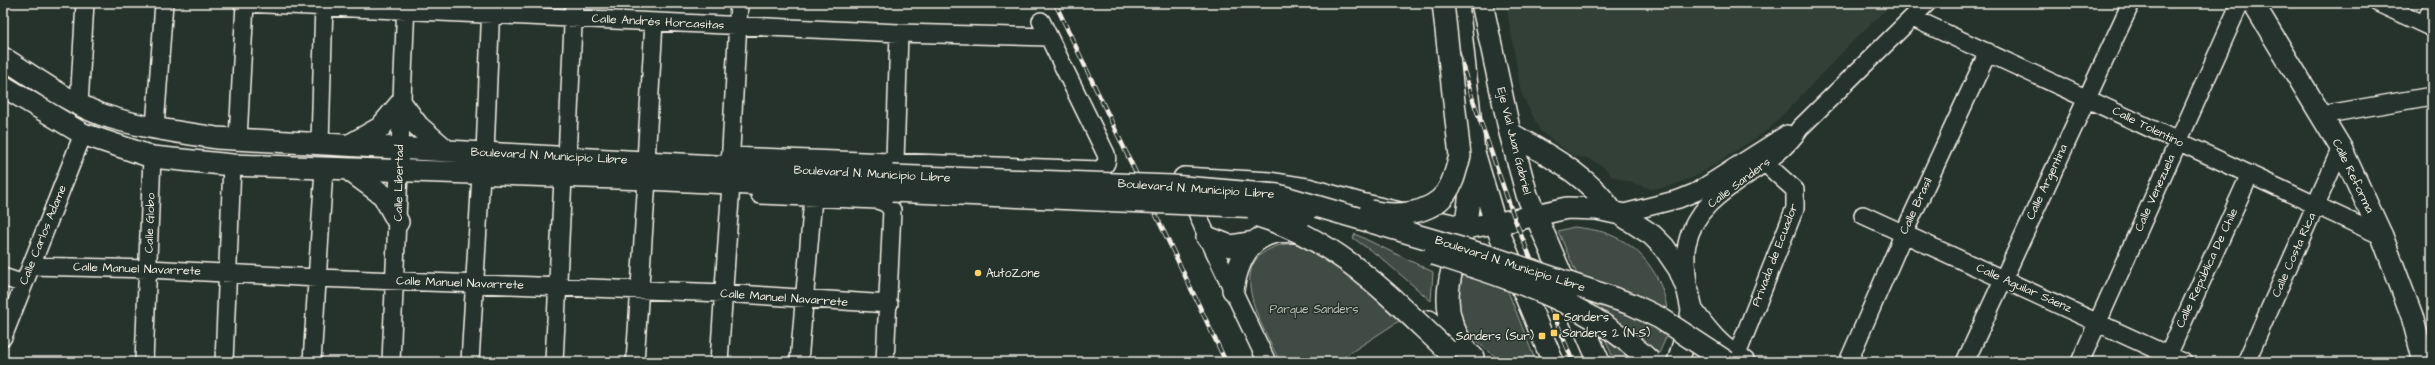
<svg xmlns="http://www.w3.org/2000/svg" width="2435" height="365" font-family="'Architects Daughter',sans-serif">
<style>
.built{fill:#333f39}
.green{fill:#414b45;stroke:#9a9e96}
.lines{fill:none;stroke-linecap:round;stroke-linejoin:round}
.minor-casing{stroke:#f4f1e8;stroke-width:20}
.major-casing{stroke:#f4f1e8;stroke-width:24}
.minor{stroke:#26332d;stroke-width:17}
.major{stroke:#26332d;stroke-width:21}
.rail-casing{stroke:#f4f1e8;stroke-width:4.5}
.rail{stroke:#26332d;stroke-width:3;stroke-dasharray:9;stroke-linecap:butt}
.major-bridge-casing{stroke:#f4f1e8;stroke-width:24;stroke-linecap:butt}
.major-bridge{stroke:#26332d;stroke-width:21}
.poi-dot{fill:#ffd166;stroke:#26332d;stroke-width:1.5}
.labels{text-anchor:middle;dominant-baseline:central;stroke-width:3;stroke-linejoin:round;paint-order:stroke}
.street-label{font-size:12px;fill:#f4f1e8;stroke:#26332d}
.poi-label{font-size:12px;fill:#f4f1e8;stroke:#26332d;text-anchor:start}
.park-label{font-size:12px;fill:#bebfb7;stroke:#26332d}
</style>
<rect width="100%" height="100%" fill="#26332d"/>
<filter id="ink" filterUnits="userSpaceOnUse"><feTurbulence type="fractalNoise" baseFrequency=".025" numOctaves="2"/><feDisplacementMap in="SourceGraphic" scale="8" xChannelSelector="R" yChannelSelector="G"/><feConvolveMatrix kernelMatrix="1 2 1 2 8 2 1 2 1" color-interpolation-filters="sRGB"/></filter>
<g filter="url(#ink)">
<path class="built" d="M1506,3H1893L1856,38L1768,130L1697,176L1668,187L1651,189L1611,176L1605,168L1590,159L1573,156L1541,132L1521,93Z"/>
<path class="green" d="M1574,227C1588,229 1601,230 1613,236C1649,251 1672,292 1667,331C1666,341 1659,352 1655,362H1615L1558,231Z
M1355,234L1433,272L1431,301L1380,257L1353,238Z
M1300,242L1315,245L1402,319L1336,362H1280C1267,334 1225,269 1270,249C1279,244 1290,244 1300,242Z
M1461,272L1505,284L1536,362H1502C1493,354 1471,339 1466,329C1456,312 1458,290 1461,272Z"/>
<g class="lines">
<defs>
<path id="minor" d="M242,3L899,33L1049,37
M2378,3L2432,28
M1913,18L2382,236
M2424,24L2432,8
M79,104L85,3
M2321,115L2432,96
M155,127L164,3
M238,139L245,3
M320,143L324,3
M485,153L491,3
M730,156L1099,170C1106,165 1108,162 1106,154L1041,21
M567,157L574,3
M646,161L654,22
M895,161L899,33
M730,167L739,3
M1189,193L1203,227L1267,362
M760,195L877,200L886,203L892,210L885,362
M1620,214L1679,199L1696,192L1787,134
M1863,215L2183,362
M31,266L149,269L317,278L724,293L889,304
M3,277L24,284
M1688,284C1687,271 1684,257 1687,244C1699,186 1770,175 1800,128L1927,3
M3,337L83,134
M1736,357L1795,208V190L1765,163
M144,362L152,157
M224,362L232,165
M312,362L324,169
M391,362L406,3
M470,362L481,175
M554,362L563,178
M635,362L647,179
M719,362L731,184
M799,362L813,198
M1848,362L1904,233L1988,52
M1965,362L2131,3
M2080,362L2240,3
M2165,362L2250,174
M2246,362L2341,148"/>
<path id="major" d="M1458,3L1474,152L1495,223L1553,362
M1482,3L1510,133L1527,195L1599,362
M2253,3L2341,148L2382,236L2412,316L2424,362
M3,58C34,77 66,101 100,114C137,127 178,132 216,138L892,176
M3,86L83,134L152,157L232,165L647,179L892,191
M1510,133C1547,155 1588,175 1612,211
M350,145L380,128L401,103L418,126L447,151
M349,170L383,195L398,222
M1184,178L1270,183L1308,189L1365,205L1465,228L1515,220L1567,208L1597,209L1620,214L1652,235L1664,247L1679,269L1688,291L1692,310L1690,322L1678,362
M1207,237L1230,246L1254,242
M1233,290C1239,251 1257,225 1301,233
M1692,310C1707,332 1721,348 1744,362
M1429,321L1473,357
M1464,346C1435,306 1452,271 1464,229C1470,211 1470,178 1473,158"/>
</defs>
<use href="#minor" class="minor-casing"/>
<use href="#major" class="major-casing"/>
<use href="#minor" class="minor"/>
<use href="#major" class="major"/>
<defs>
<path id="rail" d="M1055,3L1226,362
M1443,3L1473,100L1515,220L1573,362"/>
</defs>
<use href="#rail" class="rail-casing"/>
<use href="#rail" class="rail"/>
<defs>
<path id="major-bridge" d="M892,176L1172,186L1278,195L1488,256L1631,304L1660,318L1727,362
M892,191L1261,207L1304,215
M1370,211C1394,217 1430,215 1446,193C1454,182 1456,169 1460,156L1443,3
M1258,216C1339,241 1387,294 1447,350
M1434,254C1514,280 1588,302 1651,362"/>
</defs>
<use href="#major-bridge" class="major-bridge-casing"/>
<use href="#major-bridge" class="major-bridge"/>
</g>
</g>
<g class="poi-dot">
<circle cx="978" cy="273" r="4"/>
<rect x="1552" y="313" width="8" height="8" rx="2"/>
<rect x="1550" y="329" width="8" height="8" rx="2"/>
<rect x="1538" y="332" width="8" height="8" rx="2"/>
</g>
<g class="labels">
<g class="street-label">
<text transform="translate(658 22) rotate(3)">Calle Andrés Horcasitas</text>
<text transform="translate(2148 127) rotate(26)">Calle Tolentino</text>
<text transform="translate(1514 141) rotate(76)">Eje Vial Juan Gabriel</text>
<text transform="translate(549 156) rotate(3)">Boulevard N. Municipio Libre</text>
<text transform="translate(872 174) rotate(3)">Boulevard N. Municipio Libre</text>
<text transform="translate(2353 176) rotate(64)">Calle Reforma</text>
<text transform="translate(2047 182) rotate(-65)">Calle Argentina</text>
<text transform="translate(399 183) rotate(-89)">Calle Libertad</text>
<text transform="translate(1739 183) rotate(-37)">Calle Sanders</text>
<text transform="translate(1196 189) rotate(4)">Boulevard N. Municipio Libre</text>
<text transform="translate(2155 193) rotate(-66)">Calle Venezuela</text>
<text transform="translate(1916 206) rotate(-65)">Calle Brasil</text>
<text transform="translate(150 223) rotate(-88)">Calle Globo</text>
<text transform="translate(43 235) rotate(-68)">Calle Carlos Adame</text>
<text transform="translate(1775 255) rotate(-69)">Privada de Ecuador</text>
<text transform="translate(2294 255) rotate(-66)">Calle Costa Rica</text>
<text transform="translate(1510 264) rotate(18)">Boulevard N. Municipio Libre</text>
<text transform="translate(2207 268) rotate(-65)">Calle República De Chile</text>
<text transform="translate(137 269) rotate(2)">Calle Manuel Navarrete</text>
<text transform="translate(460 283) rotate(2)">Calle Manuel Navarrete</text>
<text transform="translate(2024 288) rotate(24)">Calle Aguilar Sáenz</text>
<text transform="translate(784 298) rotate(4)">Calle Manuel Navarrete</text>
</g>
<g class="poi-label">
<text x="986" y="273">AutoZone</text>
<text x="1564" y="317">Sanders</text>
<text x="1562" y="333">Sanders 2 (N-S)</text>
<text x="1534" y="336" text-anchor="end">Sanders (Sur)</text>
</g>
<g class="park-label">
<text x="1314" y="309">Parque Sanders</text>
</g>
</g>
<rect width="2435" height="365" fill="none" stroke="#26332d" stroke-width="16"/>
<rect x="8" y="8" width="2419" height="349" fill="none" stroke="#f4f1e8" stroke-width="1.5" filter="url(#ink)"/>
</svg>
